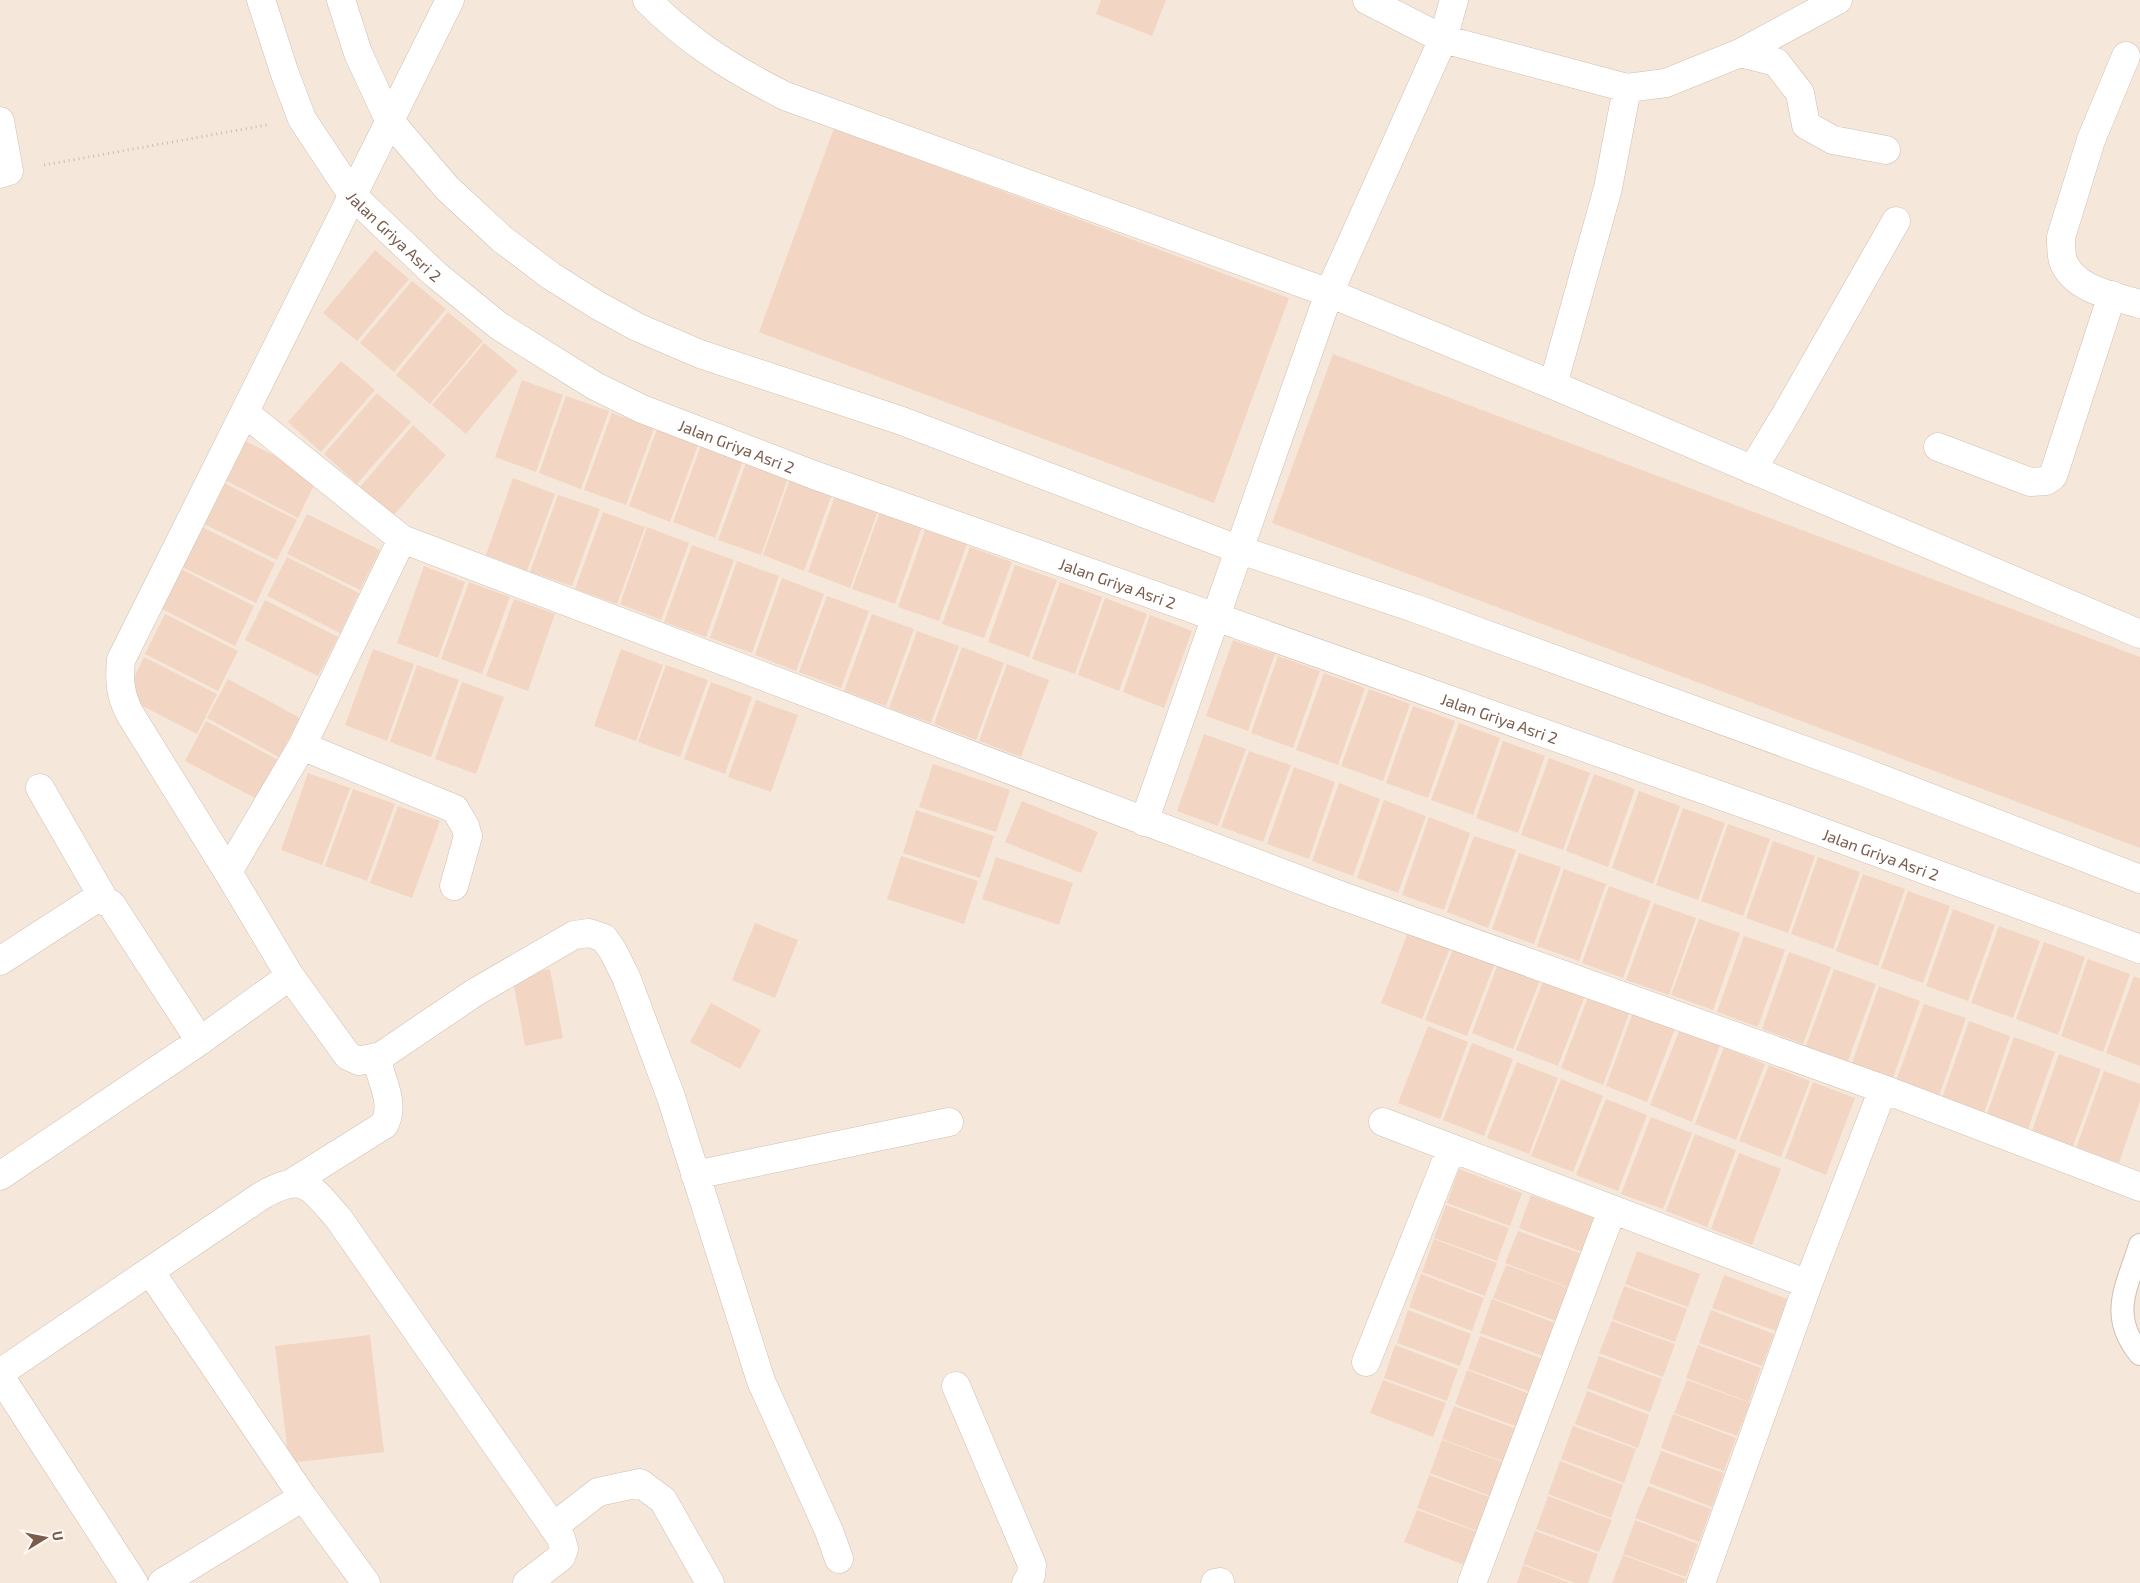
<svg xmlns="http://www.w3.org/2000/svg" width="2140" height="1583" font-family="'Exo 2',sans-serif">
<style>
.residential{fill:#f5e8da}
.building{fill:#f3d5c3}
.lines{fill:none;stroke-linecap:round;stroke-linejoin:round}
.service-casing{stroke:#d1beb0;stroke-width:24}
.minor-casing{stroke:#d1beb0;stroke-width:29}
.tertiary-casing{stroke:#d1beb0;stroke-width:29}
.path{stroke:#d9b8a5;stroke-width:3;stroke-dasharray:1 4;stroke-linecap:butt}
.service{stroke:#fff;stroke-width:22}
.minor{stroke:#fff;stroke-width:28}
.tertiary{stroke:#fff;stroke-width:28}
.labels{text-anchor:middle;dominant-baseline:central;stroke-width:5;stroke-linejoin:round;paint-order:stroke}
.street-label{font-size:16px;fill:#7a5c4d;stroke:#fffaf3}
</style>
<rect width="100%" height="100%" fill="#fdf6ec"/>
<path class="residential" d="M0,0H2140V1583H0Z"/>
<path class="building" d="M1101,0H1166L1152,36L1096,14Z
M834,128L1289,298L1214,503L759,332Z
M375,250L409,279L357,341L323,313Z
M412,281L446,309L394,372L360,343Z
M448,312L483,341L430,404L396,375Z
M484,343L518,371L466,434L432,405Z
M1333,354L2140,657V848L1272,523Z
M341,361L375,390L321,452L288,422Z
M522,380L563,395L536,472L495,457Z
M377,393L411,422L357,484L324,454Z
M566,396L609,411L581,489L539,473Z
M612,413L654,428L626,505L584,490Z
M413,425L446,455L393,516L360,487Z
M657,429L698,445L670,522L629,506Z
M245,441L318,477L298,518L225,480Z
M701,445L743,461L715,538L673,522Z
M746,463L788,478L761,555L718,540Z
M513,478L555,494L527,571L486,555Z
M790,479L832,494L804,571L763,555Z
M224,483L297,520L277,560L204,524Z
M558,495L600,509L572,586L530,572Z
M835,496L878,511L850,588L808,572Z
M603,512L645,527L617,604L575,589Z
M880,512L922,527L895,604L852,589Z
M307,514L380,550L360,590L287,554Z
M202,527L275,563L256,603L182,567Z
M647,527L689,543L661,620L620,604Z
M925,530L967,544L939,621L898,607Z
M692,545L734,560L706,637L664,622Z
M970,547L1012,562L984,638L942,624Z
M287,557L359,593L340,633L267,596Z
M737,561L779,576L752,653L710,638Z
M1015,565L1057,580L1029,657L988,642Z
M424,566L465,582L438,658L397,643Z
M181,569L254,606L235,646L162,609Z
M782,578L824,594L796,671L755,655Z
M469,582L510,597L482,674L441,659Z
M1060,582L1102,597L1075,674L1032,659Z
M827,596L869,611L841,688L799,672Z
M1105,598L1147,614L1119,691L1078,675Z
M514,599L555,614L528,691L486,676Z
M265,600L338,637L318,676L245,640Z
M165,614L238,651L218,691L145,654Z
M872,614L914,629L886,706L844,691Z
M1150,615L1192,631L1164,708L1123,692Z
M917,631L959,646L931,723L889,708Z
M1233,640L1275,654L1248,731L1206,716Z
M962,647L1004,663L976,740L934,724Z
M373,649L414,664L387,741L345,725Z
M621,649L663,665L636,741L594,726Z
M1278,656L1320,671L1293,748L1251,733Z
M144,657L217,694L197,734L125,697Z
M1007,664L1049,680L1021,757L979,741Z
M417,665L459,680L431,757L390,742Z
M666,665L708,680L680,757L638,742Z
M1324,673L1365,688L1338,765L1296,750Z
M228,679L300,718L279,757L207,718Z
M462,682L504,697L476,774L435,759Z
M711,682L752,697L725,774L684,759Z
M1369,689L1410,704L1383,781L1341,766Z
M756,700L798,715L771,792L728,777Z
M1413,706L1455,721L1428,798L1386,783Z
M206,721L278,760L257,799L185,761Z
M1459,723L1500,738L1473,815L1431,800Z
M1204,734L1246,749L1218,826L1177,811Z
M1503,741L1545,756L1518,833L1476,818Z
M1249,751L1291,765L1263,842L1221,827Z
M1549,758L1590,773L1563,850L1521,835Z
M933,764L1010,790L996,832L919,807Z
M1294,767L1335,782L1309,859L1267,844Z
M308,773L350,788L322,865L281,850Z
M1594,774L1635,789L1608,867L1566,851Z
M1339,783L1380,799L1353,876L1312,861Z
M353,789L395,804L367,881L325,866Z
M1639,791L1680,806L1653,884L1612,868Z
M1384,800L1426,816L1398,893L1357,878Z
M1022,801L1098,832L1081,873L1005,842Z
M398,806L440,821L412,898L370,883Z
M1683,808L1725,823L1698,900L1656,885Z
M916,810L994,836L980,878L903,853Z
M1429,817L1470,833L1444,910L1402,895Z
M1728,824L1770,839L1743,916L1701,901Z
M1474,836L1516,850L1488,928L1447,912Z
M1773,841L1815,856L1788,933L1746,918Z
M1519,853L1561,867L1534,944L1492,929Z
M901,856L978,881L964,924L887,899Z
M996,857L1073,883L1059,925L982,899Z
M1818,857L1860,872L1833,949L1791,934Z
M1564,869L1606,884L1579,961L1537,946Z
M1863,874L1905,889L1878,966L1836,951Z
M1609,886L1651,901L1623,978L1582,963Z
M1908,891L1950,906L1923,983L1881,968Z
M1654,903L1696,918L1669,995L1626,980Z
M1953,909L1995,925L1968,1001L1926,986Z
M1699,919L1740,933L1713,1010L1671,995Z
M755,923L798,940L775,998L732,980Z
M1999,926L2040,941L2013,1018L1971,1003Z
M1410,927L1452,943L1422,1019L1381,1003Z
M1744,936L1785,950L1758,1027L1717,1012Z
M2044,942L2085,957L2058,1035L2016,1019Z
M1455,944L1496,960L1467,1036L1425,1020Z
M1789,952L1831,967L1803,1044L1762,1029Z
M1501,956L1543,972L1513,1049L1472,1033Z
M2088,959L2130,974L2103,1052L2061,1036Z
M550,969L563,1038L525,1046L512,975Z
M1834,969L1876,984L1848,1061L1806,1046Z
M1546,974L1587,990L1558,1066L1516,1050Z
M2134,976L2140,979V1066L2106,1053Z
M1879,986L1920,1001L1893,1078L1852,1063Z
M1590,992L1631,1008L1603,1085L1561,1068Z
M711,1003L761,1030L740,1069L690,1042Z
M1924,1004L1966,1018L1939,1096L1896,1081Z
M1634,1010L1676,1026L1647,1102L1606,1086Z
M1969,1021L2010,1036L1984,1113L1942,1098Z
M1428,1026L1468,1042L1440,1119L1398,1103Z
M1680,1029L1720,1045L1692,1122L1650,1105Z
M2014,1037L2055,1052L2028,1129L1987,1114Z
M1472,1043L1513,1059L1484,1136L1443,1120Z
M1724,1047L1765,1064L1736,1140L1695,1124Z
M2059,1054L2101,1069L2073,1146L2032,1131Z
M1517,1062L1558,1078L1529,1154L1487,1138Z
M1769,1065L1810,1081L1781,1157L1739,1141Z
M2104,1071L2140,1084V1101L2119,1163L2076,1148Z
M1561,1079L1603,1096L1573,1172L1531,1156Z
M1813,1082L1855,1098L1826,1175L1785,1158Z
M1606,1099L1647,1115L1618,1191L1576,1175Z
M1651,1117L1692,1133L1663,1209L1621,1194Z
M1695,1134L1736,1150L1707,1227L1666,1211Z
M1739,1153L1781,1169L1752,1245L1711,1229Z
M1459,1169L1522,1193L1510,1226L1447,1203Z
M1531,1195L1594,1218L1582,1252L1519,1228Z
M1446,1205L1509,1228L1497,1261L1434,1238Z
M1518,1231L1580,1253L1568,1287L1505,1263Z
M1434,1239L1497,1263L1485,1296L1422,1272Z
M1637,1251L1700,1274L1688,1307L1625,1284Z
M1506,1265L1569,1288L1556,1321L1493,1298Z
M1421,1274L1484,1298L1472,1331L1409,1307Z
M1724,1275L1787,1299L1776,1331L1712,1308Z
M1624,1286L1687,1309L1675,1342L1612,1319Z
M1492,1299L1555,1323L1543,1356L1480,1333Z
M1408,1310L1471,1334L1460,1366L1397,1343Z
M1711,1310L1774,1334L1762,1366L1699,1343Z
M1612,1321L1675,1344L1663,1377L1599,1353Z
M370,1335L384,1452L289,1463L275,1346Z
M1480,1336L1543,1359L1531,1392L1468,1369Z
M1395,1345L1458,1369L1447,1401L1384,1378Z
M1698,1345L1761,1368L1749,1402L1686,1378Z
M1599,1356L1662,1379L1650,1412L1587,1388Z
M1467,1370L1530,1394L1518,1427L1455,1404Z
M1383,1380L1446,1403L1433,1437L1370,1413Z
M1687,1380L1750,1403L1737,1436L1674,1413Z
M1587,1391L1649,1415L1638,1448L1575,1424Z
M1454,1406L1517,1429L1505,1462L1442,1439Z
M1673,1414L1736,1438L1724,1471L1661,1448Z
M1573,1426L1636,1449L1624,1483L1561,1459Z
M1442,1440L1505,1463L1493,1497L1430,1473Z
M1661,1451L1724,1473L1712,1507L1649,1483Z
M1560,1461L1623,1485L1611,1518L1548,1494Z
M1429,1475L1492,1498L1480,1532L1417,1508Z
M1648,1486L1711,1509L1699,1542L1635,1518Z
M1548,1496L1612,1520L1599,1552L1536,1529Z
M1417,1510L1480,1533L1467,1566L1404,1542Z
M1635,1520L1698,1544L1686,1577L1623,1554Z
M1535,1531L1598,1554L1588,1583H1575L1523,1564Z
M1623,1555L1686,1579L1684,1583H1612Z
M1523,1565L1570,1583H1517Z"/>
<g class="lines">
<defs>
<path id="service" d="M2140,1245C2127,1287 2108,1315 2140,1354"/>
<path id="minor" d="M450,0L121,660C119,680 120,695 130,714L228,872L290,976L348,1056L359,1061L381,1056L474,993L574,935L589,933L604,938L613,951L626,977L671,1097L761,1381L829,1531L839,1559
M647,0C690,43 732,69 785,96L1329,293L1553,385L2140,634
M1367,0L1443,39L1627,88L1666,83L1740,53L1838,0
M1740,53L1776,62L1800,93L1806,125L1833,140L1886,150
M2126,56L2091,140L2061,237C2061,245 2061,254 2063,261C2074,290 2114,296 2140,304
M0,121L9,171L0,174
M1553,385L1608,188L1627,88
M245,413L402,539L1337,894L1883,1089L2140,1187
M1938,447L2030,482L2046,481L2053,476L2112,295
M1752,470L1786,414L1896,221
M302,746L455,809L465,826L468,836L454,886
M40,788L105,901
M1144,822L1329,293L1443,39L1454,0
M228,872L302,746L402,539
M0,961L94,900H101L111,904L200,1041
M1383,1122L1808,1284
M695,1175L949,1122
M0,1176L200,1041L290,976
M293,1182L384,1125C396,1105 381,1079 376,1058
M1366,1362L1451,1149
M0,1373L150,1271
M0,1376L134,1583
M956,1386L1032,1565L1031,1575L1026,1583
M553,1527L598,1492L640,1483L663,1500L710,1583
M162,1583L303,1497
M366,1583L303,1497L150,1271L261,1196C304,1171 310,1186 339,1219L561,1538L564,1549L561,1557L527,1583
M1215,1583L1220,1582
M1472,1583L1612,1210
M1701,1583L1808,1284L1883,1089"/>
<g id="tertiary">
<path id="s1" d="M261,0L285,74L302,119L353,196L435,274L499,326L595,386L642,409L814,475L1784,818L2140,949"/>
<path d="M341,0L358,53L389,120L447,188L502,239L551,276L597,305L637,327L700,354L902,421L1240,550L1414,608L1861,771L2140,879"/>
</g>
</defs>
<use href="#service" class="service-casing"/>
<use href="#minor" class="minor-casing"/>
<use href="#tertiary" class="tertiary-casing"/>
<path class="path" d="M44,165L267,125"/>
<use href="#service" class="service"/>
<use href="#minor" class="minor"/>
<use href="#tertiary" class="tertiary"/>
</g>
<g class="labels">
<g class="street-label">
<text stroke="none"><textPath href="#s1" startOffset="276">Jalan Griya Asri 2</textPath></text>
<text stroke="none"><textPath href="#s1" startOffset="681">Jalan Griya Asri 2</textPath></text>
<text stroke="none"><textPath href="#s1" startOffset="1086">Jalan Griya Asri 2</textPath></text>
<text stroke="none"><textPath href="#s1" startOffset="1491">Jalan Griya Asri 2</textPath></text>
<text stroke="none"><textPath href="#s1" startOffset="1896">Jalan Griya Asri 2</textPath></text>
</g>
</g>
<g transform="translate(45 1538) rotate(80)" stroke="#fffaf3" stroke-width="4" paint-order="stroke">
<path d="M0-4L9 19L0 12L-9 19Z" fill="#7a5c4d"/>
<text y="-8" font-size="14" font-weight="bold" text-anchor="middle" fill="#7a5c4d">U</text>
</g>
</svg>
